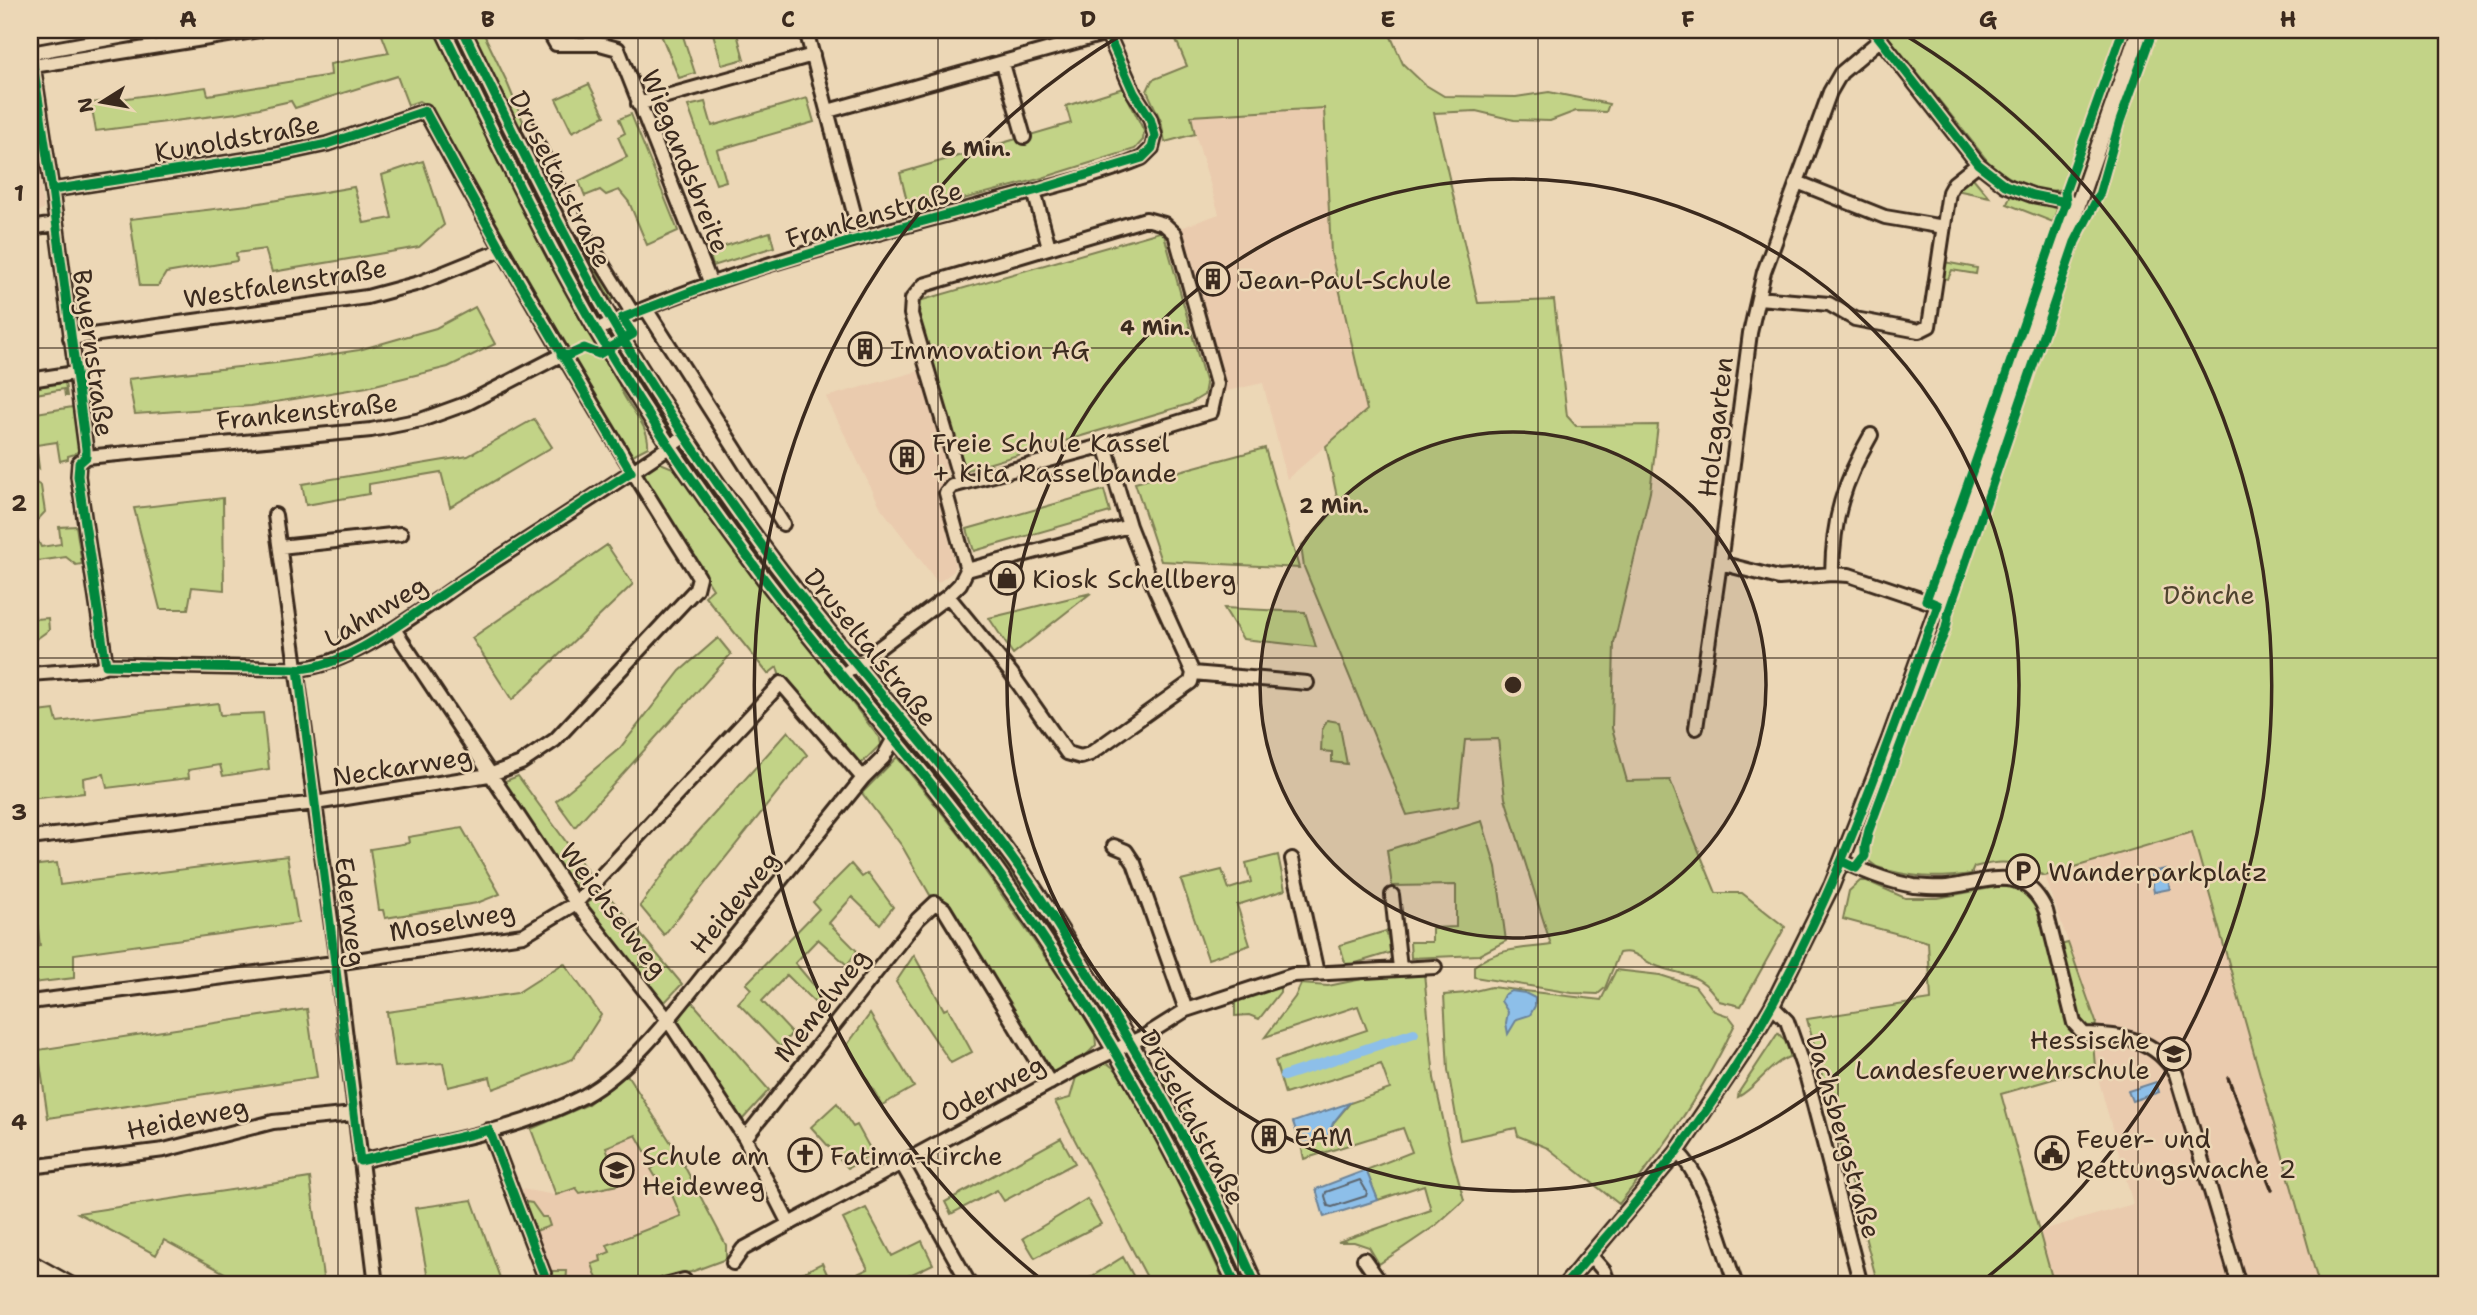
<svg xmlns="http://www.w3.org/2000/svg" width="2477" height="1315" font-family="'Shantell Sans',sans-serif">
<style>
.built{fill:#eacbae}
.green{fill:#c2d387;stroke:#7e7e52;stroke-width:2}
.water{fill:#8dbfe9;stroke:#6c8398;stroke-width:2}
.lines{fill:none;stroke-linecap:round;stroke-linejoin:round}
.shore{stroke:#5c666f;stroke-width:2}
.canal{stroke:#8dbfe9;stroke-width:10}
.minor-casing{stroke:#3b2a1e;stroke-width:18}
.major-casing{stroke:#3b2a1e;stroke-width:19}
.minor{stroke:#ecd7b6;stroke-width:12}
.major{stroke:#ecd7b6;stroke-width:14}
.tram{stroke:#3b2a1e;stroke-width:2}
.rail{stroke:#3b2a1e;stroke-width:3.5}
.cycleway-casing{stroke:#ecd7b6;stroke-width:13}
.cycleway{stroke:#00873e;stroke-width:9}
.grid{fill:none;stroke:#3b2a1e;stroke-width:2;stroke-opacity:0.55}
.ring{fill:none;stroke:#3b2a1e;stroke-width:3.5}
.labels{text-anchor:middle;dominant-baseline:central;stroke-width:5;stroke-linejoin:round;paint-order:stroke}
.street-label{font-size:26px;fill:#3b2a1e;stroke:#ecd7b6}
.poi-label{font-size:26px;fill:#3b2a1e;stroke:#ecd7b6;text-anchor:start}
.park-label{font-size:26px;fill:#4f432e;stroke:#ecd7b6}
.centre{fill:#3b2a1e;stroke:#ecd7b6;stroke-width:3.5}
.ring-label{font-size:21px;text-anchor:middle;font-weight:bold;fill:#3b2a1e;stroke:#ecd7b6;stroke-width:5;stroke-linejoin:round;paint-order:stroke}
.neatline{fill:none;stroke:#3b2a1e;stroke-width:2.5}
.grid-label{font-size:23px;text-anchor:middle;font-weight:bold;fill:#3b2a1e}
</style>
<rect width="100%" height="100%" fill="#ecd7b6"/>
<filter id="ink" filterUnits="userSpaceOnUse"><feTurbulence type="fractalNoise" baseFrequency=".0143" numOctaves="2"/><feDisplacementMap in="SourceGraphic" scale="14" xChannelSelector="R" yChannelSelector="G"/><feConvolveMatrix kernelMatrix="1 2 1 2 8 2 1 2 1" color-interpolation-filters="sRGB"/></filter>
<g filter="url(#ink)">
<path class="built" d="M30,107L44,209L30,215Z
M1324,107L1331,253L1367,410L1287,479L1263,383L1222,392V379L1178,229L1219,214L1190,116Z
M919,371L948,470L938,497L955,564L954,571L938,583L881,508L826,397Z
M2192,832L2319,1285H2054L2039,1231L2133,1204L2095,1067L2093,1041L2096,1022L2045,876Z
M626,1073L677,1152L726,1245V1259L691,1272L638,1285H553L516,1188L555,1195L531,1129L587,1105Z"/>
<path class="green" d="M380,30H435L512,186L618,378C620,403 650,421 648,447L629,457L567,359L573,355L563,344L504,243L431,108L419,101L408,105L397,76L295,108L291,101L237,113L96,131L91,103L206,87L208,95L331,75L330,64L389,53Z
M449,30H455L479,81L475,82Z
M472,30H482L506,80L525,126L617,297L611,300L532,155Z
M659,30H681L695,73L679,78Z
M712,30H736L744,59L722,65Z
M1172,30H1388L1403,64L1424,84L1444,96L1516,97L1549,92L1609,104L1606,112L1576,111L1550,121L1514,120L1476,111L1434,113L1478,303L1554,300L1567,416L1576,426L1658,425L1650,492L1614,643L1612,728L1627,781L1670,780L1716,893H1742L1785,927L1741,1006L1719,1001C1700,970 1682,977 1654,965C1641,960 1635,949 1619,953L1605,988L1598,994L1572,993L1474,977V966C1500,947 1522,949 1551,945L1505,798L1498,739L1465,740L1458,806L1407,815L1304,567L1301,546L1339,506L1326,446L1367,410L1331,253L1324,108L1191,116L1195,134L1165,142L1161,121L1147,91L1152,80L1187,66Z
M1883,30H2118L2062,189C2038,196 2009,179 1990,164Z
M2125,30H2132L2077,181L2074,182L2072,179Z
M2155,30H2447V1285H2319L2192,832L2045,876C2012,863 2010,858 1974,867L1971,874C1937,879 1910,878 1877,867C1869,861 1862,858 1863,847L1919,696H1921Z
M589,84L605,116L572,132L556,99Z
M483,87L570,259L560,250L478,89Z
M1123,88L1144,131L1143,140L1135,149L1039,179L910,213L900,173L1071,123L1066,106Z
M807,98L814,122L717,150L726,181L716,184L688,106L705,102L712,126Z
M631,114L678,231L647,245L629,202L619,190L606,195L600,190L585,196L579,181L627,157L618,137L625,133L619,119Z
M423,161L444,225L419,247L272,272L265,249L236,253L237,261L166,273L158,286H140L130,219L248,205L354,187L364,223L392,218L382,175Z
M1973,178L1989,197L1956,190L1959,185Z
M2012,192L2058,205L2053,222L2007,204Z
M1163,231L1206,384L1204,395L1189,404L964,471L917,315L919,301Z
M770,232L774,247L713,266L709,251Z
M1944,262L1977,268L1976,274L1952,270L1948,279L1941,278Z
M475,307L495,344L448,367L367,387L251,406L135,414L128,379L276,363L359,350L436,328Z
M620,345L665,418L663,421L616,348Z
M65,382L67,396H65L64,389L30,395V388Z
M73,407L79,450L75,454L68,456V459L60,461L57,442L36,445L39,468L30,460V414Z
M534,419L552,447L450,507L441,472L369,484V494L306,505L302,484L468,456Z
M1265,448L1299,568L1161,561L1135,483Z
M658,462L673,468L681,475L718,529L880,739L881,744L861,764L780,677L777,667L768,674L705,596L713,589L642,479L646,470Z
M30,479L41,486L45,512L31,527L41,547L61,544L59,527L76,526L82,564L76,565L66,557L30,562Z
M1104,490L1110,512L974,551L967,529Z
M223,498L224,590L192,587L188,609H160L134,508Z
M722,507L734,518L802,608L789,599Z
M607,545L633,584L512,700L472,638Z
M30,591L35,619L48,618L49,630L31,643L30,652Z
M1091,593L1013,654L989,618Z
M1224,608L1305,612L1316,647L1243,639Z
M718,638L731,654L575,827L556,801L620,748L680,671Z
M870,691L995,850L1076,968L1068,962L920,760L866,694Z
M218,703L220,715L263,713L269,769L223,776L220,765L188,770L189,778L107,788L104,774L83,778L84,793L30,799V713L54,710L57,722Z
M1327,720L1339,722L1347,764L1332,762V752L1321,751L1322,730Z
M788,731L807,755L664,935L640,906L673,860Z
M897,757L963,839L1070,993L1095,1034L1096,1045C1086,1056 1068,1073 1052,1071L1042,1059L952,914L939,897L930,895L902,846L862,793Z
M518,776L588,872L574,887L500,783Z
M1482,821L1496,867L1506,941L1479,955L1411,958L1410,942H1432V928L1456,927V885L1392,886L1387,850Z
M462,828L500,894L477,903L385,918L383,910H379L370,849L409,843L408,837Z
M1278,855L1285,890L1237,905L1250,945L1208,959L1181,880L1222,870L1229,889L1251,882L1246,863Z
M287,856L298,923L74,954V978L33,983L30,948L40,946L34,894H30V866L57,863L60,885Z
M851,864L862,877L868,873L893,907L880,924L852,897L829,923L857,951L847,965L818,939L795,963L822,995L816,1004L787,975L762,1001L792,1033L780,1047L738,1003L751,989L746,984L819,909L813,902Z
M1860,881H1867L1905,898H1938L1996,887H2011L2026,894L2035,904L2049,948L2068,943L2096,1022L2093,1041L2095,1067L2001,1094L2054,1285H1878L1807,1019L1931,1000L1928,942L1843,919L1849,891Z
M602,888L682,984L664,1003L587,904Z
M1386,931L1392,952L1346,966L1340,945Z
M914,955L944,1010L948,1008L972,1052L951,1063L896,982Z
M564,963L601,1015L573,1059L493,1089L490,1077L448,1087L443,1063L395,1067L387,1012L517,993Z
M1616,970L1660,975L1695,986L1714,1011L1729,1016L1735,1024C1705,1088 1664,1149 1619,1204L1548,1148L1518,1136L1516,1128L1460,1140L1448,1070L1444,995L1466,993L1491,987L1601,1000Z
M1424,973L1434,1078L1450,1150L1464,1200L1435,1226L1379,1264L1369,1247L1354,1242H1338L1431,1210L1424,1185L1378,1200L1366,1170L1412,1152L1403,1128L1304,1159L1301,1145L1328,1137L1333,1123L1350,1103L1390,1089L1381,1064L1285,1094L1275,1061L1367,1030L1358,1006L1265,1037L1295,997L1301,984L1328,986L1372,977Z
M1272,985L1280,987V992L1259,1019L1249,1015L1235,1016V997Z
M692,1002L769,1090L742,1120L677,1021Z
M307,1009L317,1077L48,1118L38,1050Z
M870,1014L914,1087L882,1105L847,1045Z
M1778,1033L1785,1041L1792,1056C1769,1063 1759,1086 1738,1097L1739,1092Z
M1156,1058L1202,1140L1203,1151H1200L1152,1063Z
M1107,1063L1120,1073L1164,1154L1226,1285H1151L1055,1102L1070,1098L1077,1074L1094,1064Z
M626,1073L677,1152L726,1245V1259L691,1272L638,1285H580L597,1279L592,1264L601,1261L600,1256L610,1252L607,1245L681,1216L670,1190L664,1191L651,1169L654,1167L636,1135L606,1147L618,1185L580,1193L576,1188L556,1195L531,1129L587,1105Z
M837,1103L853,1127L857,1125L873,1154L848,1168L811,1127Z
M1162,1119L1172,1128L1248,1285H1243Z
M1061,1138L1075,1163L1004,1201L997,1190L951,1214L945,1202Z
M310,1178L324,1285H242L243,1283L164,1240L156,1255L78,1213Z
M1087,1199L1101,1224L1035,1258L1023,1238Z
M472,1200L500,1278L486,1283V1285H442L439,1277L428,1279L415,1208Z
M526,1202L532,1203L542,1217H547L550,1226L533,1232L522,1204Z
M866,1208L892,1256L922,1241L933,1264L889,1285H834L868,1269L843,1219Z
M1123,1257L1136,1281L1128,1285H1078Z
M822,1263L832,1285H778Z
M547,1271H567L566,1284L577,1285H553Z"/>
<path class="water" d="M2166,869L2170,889L2154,892L2150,872Z
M1511,991L1525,993L1535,998V1006L1530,1015L1517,1019L1508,1034L1506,1023L1508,1012L1501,1001L1504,995Z
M2156,1082L2159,1092L2132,1101L2128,1091Z
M1349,1103L1333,1123L1328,1137L1301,1145L1293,1122Z
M1366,1170L1378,1200L1324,1217L1316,1189Z"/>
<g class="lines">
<path class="shore" d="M1360,1180L1367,1192L1366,1196L1332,1207L1328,1206L1325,1196L1326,1192Z"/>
<path class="canal" d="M1284,1076L1414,1033"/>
<defs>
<path id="minor" d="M548,30L556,44H600L618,49L711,284
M806,30L854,213
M1873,30L1978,164L2005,185L2032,195L2078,204
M1881,39L1841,73L1830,92L1764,272L1758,298L1750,333L1720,563L1779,578L1832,574L1849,575L1938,605
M30,44L52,190L86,449V457L79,463L78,476L106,665
M31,53L158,30
M1003,64L1024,137
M33,66L259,30
M638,104L813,55
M828,111L1107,33
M529,128L577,223L633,314
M1797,182L1885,217L1944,227
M1034,191L1049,247
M30,228L56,224
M1758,298L1829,304L1855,319L1919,331L1929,326L1949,192L1954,183L1978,164
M646,309L783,524
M596,330C714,274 853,240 979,206C1032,191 1092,179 1142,158L1152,148L1155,136L1150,118L1134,93L1106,30
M70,338L367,297L419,283L501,250
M30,380L75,373
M86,457L371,430L421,420L468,403L561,355
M275,515L337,963L376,1285
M280,547L401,534
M967,570L1129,526
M1832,574C1833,518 1843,483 1871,435
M948,596L1011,673L1067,753L1081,757L1090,754L1191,682L1193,673L1146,569L1129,526L1105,445
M394,629L576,903L668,1020L745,1138L789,1224
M1193,673L1307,683
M30,674L97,669L106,665L298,669C355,665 431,602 479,571C548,526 618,482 685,436
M843,675L948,596L960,584L967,570L946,493L952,486L1105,445L1211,412L1217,384L1175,234L1164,224L1146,219L924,285L912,299L911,314L961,483
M1696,728L1720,563
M30,838L315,803L489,775L521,763L555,740L696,589L699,577C602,425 512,270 425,111L327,144L276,155L52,190
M1114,846L1126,851L1134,863L1186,1010
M1292,859L1317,973
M1842,861C1865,872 1889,882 1914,886C1925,887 1937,888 1947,887C1988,882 2024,862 2046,911L2074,1023L2084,1034C2123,1036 2154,1037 2176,1074L2239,1285
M1392,895L1400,968
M30,1002L349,961L523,935L576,903L781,683L863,778
M1772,1006L1787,1021L1807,1078L1861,1285
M489,1130L548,1285
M745,1138L918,919L935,903L944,909L1050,1083
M1677,1152C1704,1174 1723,1250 1736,1285
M360,1161C434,1143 516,1132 584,1096C635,1068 680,1004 716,960C765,899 814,839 863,778L883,758L894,738
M901,1162L970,1285
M30,1167L164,1150L273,1122L354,1114
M1590,1255L1604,1271L1609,1285
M1364,1259L1382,1285
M733,1263L743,1249L789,1224L1079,1067L1143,1037L1186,1010L1293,975L1435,967
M30,1269L38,1285
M665,1285L684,1280"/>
<path id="major" d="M443,30C492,131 540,233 596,330C645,413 701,495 759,572C839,678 930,774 1006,883C1095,1009 1173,1144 1236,1285
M463,30C504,115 546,200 591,284C644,380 707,471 772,559C854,669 950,768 1029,881C1050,911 1069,944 1089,976C1152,1075 1209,1177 1256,1285
M30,1262L71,1285
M1565,1285L1677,1152L1747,1048L1772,1006L1832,885L1889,740L1938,605L2139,30"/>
</defs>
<use href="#minor" class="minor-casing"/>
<use href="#major" class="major-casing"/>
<use href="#minor" class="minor"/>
<use href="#major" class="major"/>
<path class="tram" d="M30,1268L39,1285"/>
<path class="rail" d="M2228,1078L2272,1190"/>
<defs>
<path id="cycleway" d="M443,30C492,131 540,233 596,330C645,413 701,495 759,572C839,678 930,774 1006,883C1095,1009 1173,1144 1236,1285
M463,30C504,115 546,200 591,284C644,380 707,471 772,559C854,669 950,768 1029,881C1050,911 1069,944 1089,976C1152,1075 1209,1177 1256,1285
M1873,30L1978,164L2005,185L2032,195L2066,202
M30,44L52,190L86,449V457L79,463L78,476L106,665L298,669C351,666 408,617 452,588C512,549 572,510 631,472L501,250L425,111L327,144L276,155L52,190
M561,355H569L584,348L599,354L633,334L622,318L711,284L851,241L1034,191L1142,158L1152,148L1155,136L1150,118L1134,93L1106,30
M298,669L360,1161L489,1130L548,1285
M1842,861L1856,868L1865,856V847L1869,830L1933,657C1940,643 1948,629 1948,614L2075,242L2099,195L2120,121L2153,30
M1565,1285C1602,1240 1642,1198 1677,1151C1702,1118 1726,1082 1748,1046C1832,909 1883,755 1938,605L1926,600C1975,468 2019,335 2066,202L2065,192L2123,30"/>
</defs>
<use href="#cycleway" class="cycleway-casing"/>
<use href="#cycleway" class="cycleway"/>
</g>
</g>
<path class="grid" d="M338,30V1285M638,30V1285M938,30V1285M1238,30V1285M1538,30V1285M1838,30V1285M2138,30V1285M30,348H2447M30,658H2447M30,967H2447"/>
<circle cx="1513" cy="685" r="253" fill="#3b2a1e" fill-opacity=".12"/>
<g class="ring">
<circle cx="1513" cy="685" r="253"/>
<circle cx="1513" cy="685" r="506"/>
<path d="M1046 1283A759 759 0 0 1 1128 31M1898 31A759 759 0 0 1 1980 1283"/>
</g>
<defs>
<symbol id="building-ring" viewBox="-11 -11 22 22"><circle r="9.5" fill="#ecd7b6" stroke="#3b2a1e" stroke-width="1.5"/><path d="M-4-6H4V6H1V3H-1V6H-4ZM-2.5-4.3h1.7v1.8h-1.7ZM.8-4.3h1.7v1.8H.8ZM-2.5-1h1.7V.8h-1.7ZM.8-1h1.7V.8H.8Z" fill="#3b2a1e"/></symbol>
<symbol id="shop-ring" viewBox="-11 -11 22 22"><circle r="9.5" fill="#ecd7b6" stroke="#3b2a1e" stroke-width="1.5"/><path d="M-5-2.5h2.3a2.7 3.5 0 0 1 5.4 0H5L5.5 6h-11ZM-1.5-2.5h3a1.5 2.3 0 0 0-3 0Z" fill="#3b2a1e"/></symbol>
<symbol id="parking-ring" viewBox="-11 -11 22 22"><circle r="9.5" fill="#ecd7b6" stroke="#3b2a1e" stroke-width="1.5"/><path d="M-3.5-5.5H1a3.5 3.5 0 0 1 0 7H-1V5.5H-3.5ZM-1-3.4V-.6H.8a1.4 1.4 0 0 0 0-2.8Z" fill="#3b2a1e"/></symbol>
<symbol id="school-ring" viewBox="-11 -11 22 22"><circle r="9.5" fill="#ecd7b6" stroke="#3b2a1e" stroke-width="1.5"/><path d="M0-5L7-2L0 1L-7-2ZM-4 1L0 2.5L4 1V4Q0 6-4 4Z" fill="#3b2a1e"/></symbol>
<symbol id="civic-ring" viewBox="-11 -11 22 22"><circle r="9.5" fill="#ecd7b6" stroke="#3b2a1e" stroke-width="1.5"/><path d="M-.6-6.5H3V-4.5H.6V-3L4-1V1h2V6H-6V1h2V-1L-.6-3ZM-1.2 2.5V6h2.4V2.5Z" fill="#3b2a1e"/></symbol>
<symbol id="church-ring" viewBox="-11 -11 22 22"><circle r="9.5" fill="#ecd7b6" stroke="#3b2a1e" stroke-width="1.5"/><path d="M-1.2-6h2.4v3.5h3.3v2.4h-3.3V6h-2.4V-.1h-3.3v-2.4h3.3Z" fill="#3b2a1e"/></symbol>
</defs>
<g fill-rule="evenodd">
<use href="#building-ring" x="1194" y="260" width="38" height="38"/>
<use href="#building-ring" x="846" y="330" width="38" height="38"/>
<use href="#building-ring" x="888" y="438" width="38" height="38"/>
<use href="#shop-ring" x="988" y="559" width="38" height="38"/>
<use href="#parking-ring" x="2004" y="852" width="38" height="38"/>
<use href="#school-ring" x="2155" y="1035" width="38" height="38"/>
<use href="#building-ring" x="1250" y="1117" width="38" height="38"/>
<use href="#civic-ring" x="2033" y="1134" width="38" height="38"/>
<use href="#church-ring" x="786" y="1136" width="38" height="38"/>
<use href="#school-ring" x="598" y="1151" width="38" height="38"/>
</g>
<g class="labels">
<g class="street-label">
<text transform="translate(237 138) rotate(-10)">Kunoldstraße</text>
<text transform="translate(686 161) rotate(68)">Wiegandsbreite</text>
<text transform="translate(561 179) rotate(63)">Druseltalstraße</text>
<text transform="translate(874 214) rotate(-16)">Frankenstraße</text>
<text transform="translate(285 283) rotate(-9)">Westfalenstraße</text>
<text transform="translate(94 353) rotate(82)">Bayernstraße</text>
<text transform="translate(307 411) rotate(-6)">Frankenstraße</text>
<text transform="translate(1715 427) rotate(-83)">Holzgarten</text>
<text transform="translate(375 611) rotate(-31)">Lahnweg</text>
<text transform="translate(871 647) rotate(51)">Druseltalstraße</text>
<text transform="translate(402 766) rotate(-9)">Neckarweg</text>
<text transform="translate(734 902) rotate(-51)">Heideweg</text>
<text transform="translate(614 910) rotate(53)">Weichselweg</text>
<text transform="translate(351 912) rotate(83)">Ederweg</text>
<text transform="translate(452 921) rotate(-10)">Moselweg</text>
<text transform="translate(821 1005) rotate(-52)">Memelweg</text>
<text transform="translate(992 1088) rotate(-28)">Oderweg</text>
<text transform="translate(1193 1117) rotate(62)">Druseltalstraße</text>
<text transform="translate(187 1118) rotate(-12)">Heideweg</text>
<text transform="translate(1844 1136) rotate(74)">Dachsbergstraße</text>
</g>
<g class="poi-label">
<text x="1238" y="279">Jean-Paul-Schule</text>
<text x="890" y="349">Immovation AG</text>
<text x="932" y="442">Freie Schule Kassel<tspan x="932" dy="30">+ Kita Rasselbande</tspan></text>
<text x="1032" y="578">Kiosk Schellberg</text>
<text x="2048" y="871">Wanderparkplatz</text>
<text x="2150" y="1039" text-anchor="end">Hessische<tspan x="2150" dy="30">Landesfeuerwehrschule</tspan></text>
<text x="1294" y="1136">EAM</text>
<text x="2076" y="1138">Feuer- und<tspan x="2076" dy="30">Rettungswache 2</tspan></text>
<text x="642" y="1155">Schule am<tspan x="642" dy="30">Heideweg</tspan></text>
<text x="830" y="1155">Fatima-Kirche</text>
</g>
<g class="park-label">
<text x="2209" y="594">Dönche</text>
</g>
</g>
<circle cx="1513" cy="685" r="10" class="centre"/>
<g class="ring-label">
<text x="976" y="156">6 Min.</text>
<text x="1155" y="335">4 Min.</text>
<text x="1334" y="513">2 Min.</text>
</g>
<rect width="2477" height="1315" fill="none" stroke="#ecd7b6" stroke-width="77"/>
<g transform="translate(102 102) rotate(259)" stroke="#ecd7b6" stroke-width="5" paint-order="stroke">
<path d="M0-5L12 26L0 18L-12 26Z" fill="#3b2a1e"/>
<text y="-10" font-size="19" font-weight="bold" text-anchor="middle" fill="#3b2a1e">N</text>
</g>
<rect x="38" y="38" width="2400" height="1238" class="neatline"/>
<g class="grid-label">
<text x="188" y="27">A</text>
<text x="488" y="27">B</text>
<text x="788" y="27">C</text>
<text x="1088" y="27">D</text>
<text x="1388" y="27">E</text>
<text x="1688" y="27">F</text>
<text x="1988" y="27">G</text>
<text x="2288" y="27">H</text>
<text x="19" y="201">1</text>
<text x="19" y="511">2</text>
<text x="19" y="820">3</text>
<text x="19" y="1130">4</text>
</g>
</svg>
